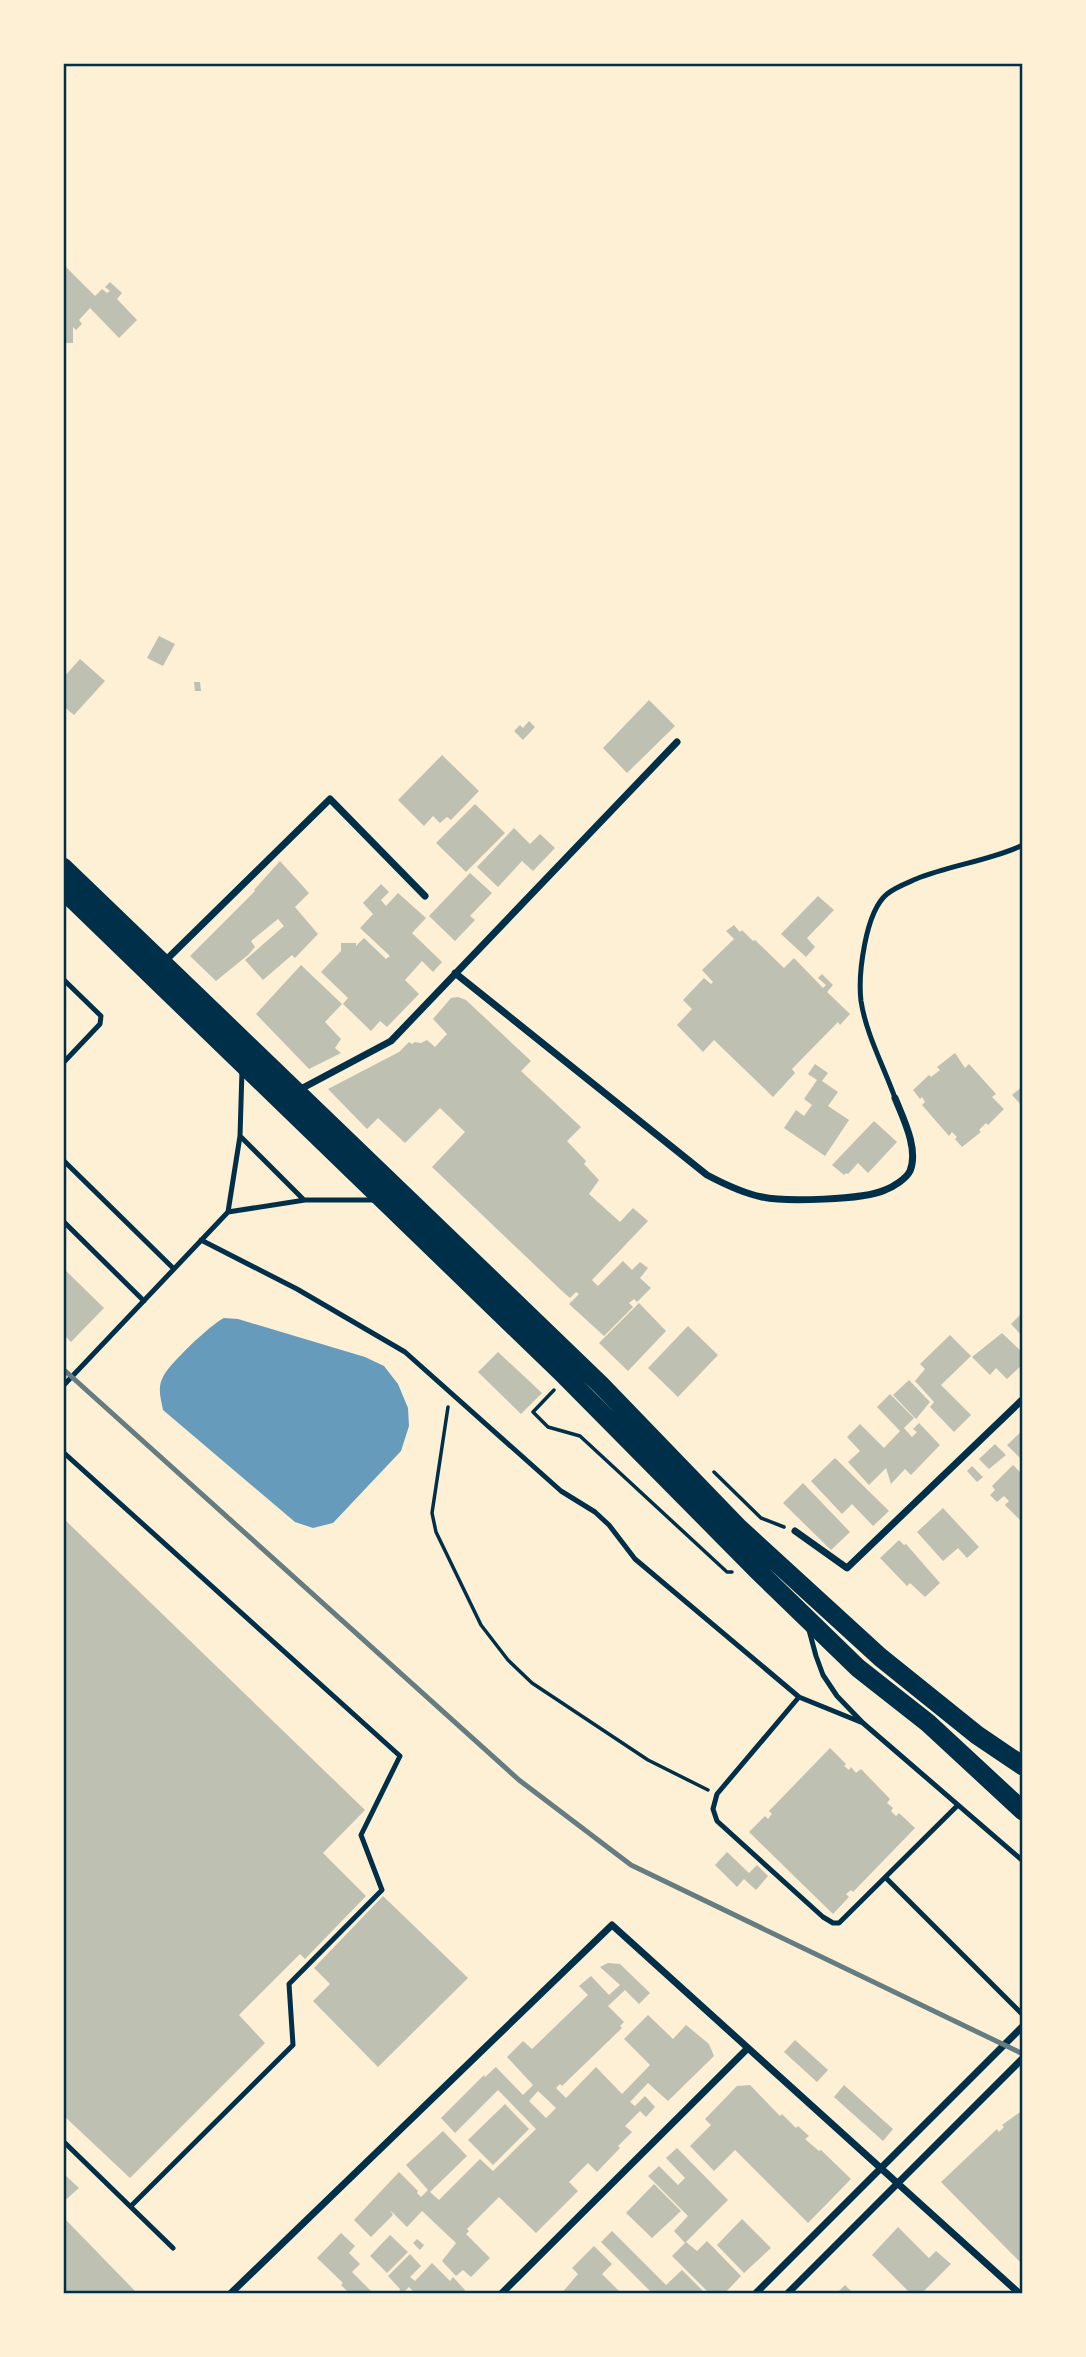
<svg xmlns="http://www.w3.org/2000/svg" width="1086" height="2357" font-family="'Libre Baskerville',serif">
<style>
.water{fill:#669bbc}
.building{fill:#bec0b2;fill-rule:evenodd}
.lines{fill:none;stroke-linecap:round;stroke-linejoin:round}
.path{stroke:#003049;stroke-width:3.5}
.service{stroke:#003049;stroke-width:5}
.minor{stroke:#003049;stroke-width:7}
.trunk{stroke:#003049;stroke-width:19}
.rail{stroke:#657d81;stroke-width:5}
.neatline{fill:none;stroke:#003049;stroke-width:2.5}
</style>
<rect width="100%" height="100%" fill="#fdf0d5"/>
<path class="water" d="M224,1318L238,1319L365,1357L384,1366L398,1384L408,1408L409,1426L401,1451L333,1523L313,1528L295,1522L163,1410C161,1399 157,1388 163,1377C168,1365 211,1324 224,1318Z"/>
<path class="building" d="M63,264L95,296L102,289L107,293L110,291L105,287L110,282L122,293L117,299L137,320L119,338L90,308L79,320L82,324L76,330L73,327V343H63Z
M159,636L175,644L163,666L147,658Z
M80,659L105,681L74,715L63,706V678Z
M194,682H200L201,691H195Z
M649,700L675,726L627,773L603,748Z
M529,721L535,727L523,740L514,731L520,725L523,728Z
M442,755L479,791L451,820L447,817L440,823L433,816L424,826L398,800Z
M475,804L505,833L466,872L436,843Z
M514,828L530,844L540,834L555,848L533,871L522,861L498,887L477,867Z
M280,861L309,893L295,907L318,934L295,958L292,955L263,980L245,960L284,926L278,919L251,941L255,947L248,955L216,981L190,956L255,891L254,890Z
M470,873L492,893L470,916L475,920L455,941L429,916Z
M381,884L389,892L381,900L386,906L398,893L426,918L412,933L442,962L433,972L422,961L405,980L419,994L387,1027L380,1021L371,1031L343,1004L348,998L321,972L341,951V943H356V946L364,938L386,959L390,956L360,928L373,914L363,903Z
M818,896L834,910L807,938L815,947L806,957L781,934Z
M734,925L740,932L742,930L753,941L755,940L784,968L794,958L823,988L826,985L818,978L822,974L833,985L827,992L850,1014L840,1025L838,1022L792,1069L795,1073L773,1097L714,1040L703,1052L677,1025L692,1009L683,1000L704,978L711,984L713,982L702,970L734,939L726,931Z
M301,965L342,1004L325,1022L341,1039L335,1048L341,1053L309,1069L256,1014Z
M458,997L466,1000L531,1061L521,1071L581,1127L567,1141L586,1161L584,1164L599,1180L589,1194L620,1222L633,1208L648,1221L592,1280L598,1286L623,1261L632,1270L640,1262L648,1268L640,1278L651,1288L637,1302L634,1299L629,1303L633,1307L604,1336L569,1304L579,1294L576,1292L570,1298L562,1291L432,1167L465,1132L440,1108L405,1143L378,1118L367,1129L328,1089L399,1052L409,1042L412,1044L415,1042L421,1043L427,1040L435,1047L447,1034L433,1019L451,998Z
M955,1053L965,1068L969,1064L996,1094L992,1097L1004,1109L988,1125L986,1123L979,1130L981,1132L962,1147L955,1139L957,1137L952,1132L949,1136L922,1105L925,1102L922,1097L920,1099L913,1090L929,1075L931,1077L940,1070L937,1067Z
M815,1064L828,1073L822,1081L838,1092L828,1106L849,1120L825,1156L784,1128L796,1110L804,1116L812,1105L804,1099L817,1080L808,1074Z
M1023,1086V1107L1012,1095Z
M874,1121L897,1142L868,1173L858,1163L848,1174L846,1173L844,1175L832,1165Z
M63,1268L104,1308L71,1342L63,1334Z
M639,1303L666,1331L628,1371L599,1343Z
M1023,1312V1337L1011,1324Z
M688,1326L718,1355L678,1397L648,1368Z
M1002,1333L1023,1353L1021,1362L1023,1364L1007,1379L996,1368L990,1375L972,1357Z
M950,1335L971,1356L941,1385L971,1415L954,1432L930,1407L934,1402L915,1381L925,1369L920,1364Z
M498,1352L542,1393L521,1414L478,1372Z
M909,1380L930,1402L916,1419L893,1395Z
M890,1394L914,1418L904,1428L912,1437L917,1432L913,1429L919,1423L940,1445L911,1475L905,1469L891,1484L886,1468L869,1485L848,1462L860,1451L847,1437L860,1424L884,1448L900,1431L877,1407Z
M1023,1430V1461L1007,1445Z
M995,1444L1006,1455L989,1469L979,1459Z
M835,1458L889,1511L873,1526L852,1504L842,1514L811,1481Z
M1013,1465L1023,1475V1523L1005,1505L1009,1501L1004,1496L997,1502L990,1495L995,1490L992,1486Z
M972,1466L983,1477L977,1482L967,1471Z
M803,1483L850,1532L831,1550L783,1503Z
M943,1508L979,1547L967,1558L958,1548L943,1561L917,1532Z
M63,1518L365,1810L323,1853L366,1896L305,1959L300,1954L239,2015L265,2043L130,2178L63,2115Z
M899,1540L904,1545L906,1544L940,1583L925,1597L910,1583L907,1586L880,1558Z
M830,1748L846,1764L844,1766L849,1770L851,1767L856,1773L861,1769L890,1799L887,1803L893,1808L891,1811L896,1816L899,1813L915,1828L853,1892L851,1890L846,1894L849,1897L833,1914L749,1832L765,1816L768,1819L772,1814L769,1811Z
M727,1852L749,1873L757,1865L768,1876L756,1890L744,1879L737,1887L715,1865Z
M383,1896L468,1978L378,2067L313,2001L330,1984L314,1968Z
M608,1963L620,1964L650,1993L639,2004L625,1990L608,2006L624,2022L620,2026L622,2028L562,2086L560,2084L556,2088L566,2098L596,2067L622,2094L650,2065L624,2039L648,2015L673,2039L686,2025L709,2044L714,2056L668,2101L648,2083L630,2102L635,2106L645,2096L655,2107L646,2117L640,2111L625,2126L632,2132L618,2146L620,2148L597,2172L588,2163L569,2182L578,2191L536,2233L499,2197L467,2229L469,2231L466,2234L490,2258L471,2277L463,2270L456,2276L442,2261L456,2243L422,2211L407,2227L390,2210L393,2215L371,2237L354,2220L399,2172L418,2191L417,2193L421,2197L428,2190L406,2165L443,2131L467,2156L430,2192L439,2200L480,2159L493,2171L536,2129L498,2090L455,2133L441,2118L484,2075L485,2077L496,2067L523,2095L533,2085L507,2057L523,2041L532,2049L588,1995L579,1986L591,1976L609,1995L620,1985L600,1967ZM538,2091L556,2108L546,2118L529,2101Z
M795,2040L828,2070L817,2082L784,2052Z
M750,2085L780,2116L782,2114L796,2128L798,2126L809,2136L805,2139L819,2151L821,2150L851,2179L808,2223L735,2150L714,2171L690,2146L711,2125L705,2119L737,2086Z
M844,2085L893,2129L883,2141L834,2097Z
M505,2104L529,2129L493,2165L468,2140Z
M1023,2110V2265L941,2182L997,2129L999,2132L1004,2127L1002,2125Z
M677,2148L728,2200L686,2242L697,2251L707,2241L741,2276L724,2294H710L672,2256L685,2243L674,2231L688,2216L648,2176L659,2166L678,2185L685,2178L666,2158Z
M63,2173L79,2188L63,2202Z
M654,2184L681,2211L652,2238L626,2213Z
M63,2217L138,2294H63Z
M742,2219L771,2248L744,2273L717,2245Z
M898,2227L929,2258L936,2251L951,2264L921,2294H911L872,2255Z
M612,2231L666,2285L682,2270L706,2294H653L601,2242Z
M341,2233L355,2246L349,2253L360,2264L352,2272L372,2292L370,2294H350L341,2285L343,2283L317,2258Z
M390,2235L408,2252L387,2273L370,2256Z
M417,2239L424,2245L420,2250L413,2243Z
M594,2246L612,2264L602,2274L622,2294H561L578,2274L572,2268Z
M410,2254L421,2266L410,2277L415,2281L432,2263L450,2281L453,2277L465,2290L461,2294H416L409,2287L404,2292L406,2294H399L400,2289L388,2276Z
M845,2285L854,2294H836Z"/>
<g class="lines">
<path class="path" d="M554,1390L533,1412L548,1427L580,1436L727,1572H732
M448,1407L432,1513L436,1532L481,1625L508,1660L532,1683L648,1760L708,1790
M714,1472L761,1518L784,1527"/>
<path class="service" d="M63,979L101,1016L100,1024L63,1063
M242,1070L240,1136L228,1212L305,1200H376
M895,1098C884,1067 866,1034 861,1001C858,975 865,912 887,894C894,888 907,883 916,879C950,865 989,861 1023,845
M240,1136L304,1200
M63,1160L174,1269
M63,1221L144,1301
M201,1240L297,1289L405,1352L561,1491L595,1512L609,1525L635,1559L799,1697
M63,1386L228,1212
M63,1452L400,1756L361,1835L382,1890L289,1984L293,2045L131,2206
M809,1630L816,1656L823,1675L837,1696L863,1723L1023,1861
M863,1723L799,1697L717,1794L713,1809L717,1821L823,1917L833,1923H839L958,1805
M886,1878L1023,2015
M63,2141L173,2248"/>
<path class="minor" d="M163,963L330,799L425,896
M455,973L707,1175C724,1184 742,1193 762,1197C784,1202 864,1200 885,1190C893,1187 906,1179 910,1171C919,1149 903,1118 895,1098
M297,1091L391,1041L677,742
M795,1531L847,1568L1023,1399
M230,2294L612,1925L1020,2294
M501,2294L748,2048
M755,2294L1023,2026
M787,2294L1023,2058"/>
<path class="trunk" d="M63,867L601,1385L739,1528L880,1657L977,1735L1023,1766
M63,890L562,1373L759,1572L858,1668L928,1723L1023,1811"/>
<path class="rail" d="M63,1369L519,1780L631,1865L1023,2054"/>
</g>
<rect width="1086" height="2357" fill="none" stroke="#fdf0d5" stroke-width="130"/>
<rect x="65" y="65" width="956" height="2227" class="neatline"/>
</svg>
